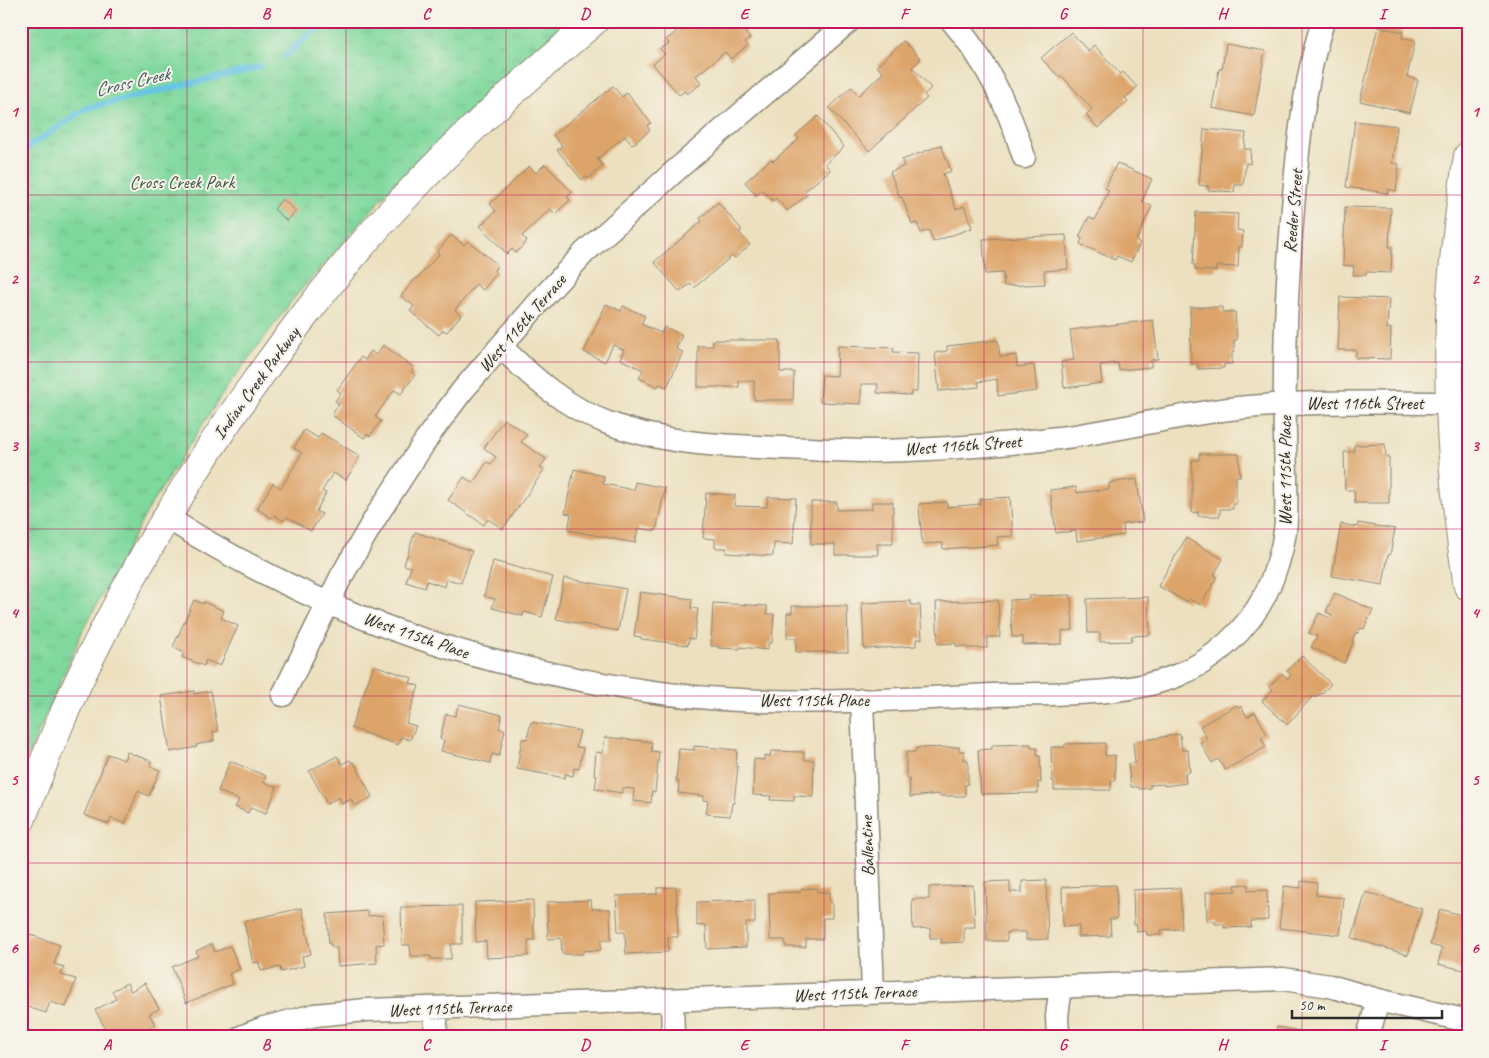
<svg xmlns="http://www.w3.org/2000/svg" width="1489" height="1058" font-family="Caveat,sans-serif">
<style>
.park{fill:url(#park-tufts);stroke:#558264}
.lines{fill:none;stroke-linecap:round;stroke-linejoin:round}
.stream{stroke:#66c4e5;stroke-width:6}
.building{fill:#dda46b}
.minor-casing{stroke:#8c8675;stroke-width:25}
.tertiary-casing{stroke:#8c8675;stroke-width:30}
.minor{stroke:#fff;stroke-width:22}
.tertiary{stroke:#fff;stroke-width:28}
.grid{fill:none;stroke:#c2185b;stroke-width:1;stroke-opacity:0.55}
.labels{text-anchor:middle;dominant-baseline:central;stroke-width:4;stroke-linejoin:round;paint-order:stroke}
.park-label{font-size:18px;fill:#405648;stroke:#f7f3e8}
.street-label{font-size:18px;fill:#2b2b2b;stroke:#f7f3e8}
.water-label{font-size:19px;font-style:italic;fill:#3d5963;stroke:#f7f3e8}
.neatline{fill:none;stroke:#c2185b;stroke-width:2}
.grid-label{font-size:16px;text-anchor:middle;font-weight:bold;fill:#c2185b}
</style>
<defs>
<pattern id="park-tufts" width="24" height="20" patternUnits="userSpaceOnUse" patternTransform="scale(1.25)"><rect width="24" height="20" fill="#7fd89d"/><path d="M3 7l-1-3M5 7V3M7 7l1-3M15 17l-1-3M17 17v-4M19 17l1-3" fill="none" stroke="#6eba87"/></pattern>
</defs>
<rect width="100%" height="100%" fill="#f7f3e8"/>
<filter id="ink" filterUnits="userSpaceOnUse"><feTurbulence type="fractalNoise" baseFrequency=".02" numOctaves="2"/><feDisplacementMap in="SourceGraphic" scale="10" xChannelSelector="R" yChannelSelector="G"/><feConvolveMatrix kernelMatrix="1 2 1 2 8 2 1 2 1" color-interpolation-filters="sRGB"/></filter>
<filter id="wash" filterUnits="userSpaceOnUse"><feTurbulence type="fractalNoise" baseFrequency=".0096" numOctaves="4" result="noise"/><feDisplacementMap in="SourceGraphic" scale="20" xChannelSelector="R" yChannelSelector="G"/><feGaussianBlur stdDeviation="1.12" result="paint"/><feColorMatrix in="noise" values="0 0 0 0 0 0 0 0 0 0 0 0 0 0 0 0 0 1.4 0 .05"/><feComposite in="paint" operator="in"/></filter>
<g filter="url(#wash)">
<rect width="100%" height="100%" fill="#ece0bf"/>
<path class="park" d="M21,21H570L468,113L400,178L294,298L225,390L150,506L82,632L21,772Z"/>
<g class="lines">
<path class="stream" d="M285,56L325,21
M21,152L87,108L260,67"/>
</g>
<g id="blocks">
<path class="building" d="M689,21H736L750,38L745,42L748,45L731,59L725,52L696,76L702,83L687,94L685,91L679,95L653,64L665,54L660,49L669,43L666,40Z
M1378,27L1403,32L1402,38L1415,41L1407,77L1418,80L1410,113L1360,101Z
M1071,32L1088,51L1094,45L1120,74L1123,72L1137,87L1125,98L1128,101L1098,128L1086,115L1092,109L1062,76L1060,78L1041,58Z
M904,41L921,59L912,67L931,88L924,95L927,98L869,151L829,108L851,87L859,95L883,73L877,66Z
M1226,44L1265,51L1254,116L1212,108L1219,69H1222Z
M613,86L622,97L627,93L651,123L647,126L650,130L632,145L625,136L597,159L603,166L588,179L586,176L582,180L557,150L562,146L553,135Z
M818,116L844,147L825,164L830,170L805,191L808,194L787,211L776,198L773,201L763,190L756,195L745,182L771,159L773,161L799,139L796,135Z
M1355,121L1397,126L1392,163L1399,164L1396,191L1388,189V193L1346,187Z
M1204,129L1246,133L1244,149H1251L1250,164L1246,163L1243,185H1235L1234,192L1208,190V186L1199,185Z
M941,145L951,171L943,174L956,209L964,206L972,228L933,242L929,230L921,233L917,223L912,224L902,197L900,198L890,172L904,166L902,160Z
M1117,163L1152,179L1142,201L1152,206L1136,241L1140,243L1131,262L1117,256L1115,260L1080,244L1082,238L1079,237L1089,217L1095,220L1109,190L1105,188Z
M545,164L572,192L567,197L570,200L555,214L550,209L522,236L527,241L516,253L512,249L507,254L480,226L496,211L490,204L529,166L536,173Z
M282,199L296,211L287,221L274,209Z
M718,202L742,230L739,232L750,245L735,258L732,256L694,288L690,284L680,292L654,262L702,221L700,218Z
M1345,207L1391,208L1389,247H1392L1391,273L1366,272V275H1353L1354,266L1343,265Z
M1196,212L1238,214L1237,230L1243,231L1242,247H1239L1238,267L1216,266V271L1195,270V265H1193Z
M451,235L464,245L468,241L498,265L494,270L497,273L483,290L476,284L455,310L461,315L447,332L443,330L439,335L410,311L414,306L401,296L416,278L417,279L439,254L437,252Z
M1066,235L1068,269L1044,271L1045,284L1004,286L1003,273L985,274L983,239Z
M1340,297L1389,299L1387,329L1391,328L1390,359L1356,358V350H1338Z
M606,304L621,311L623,306L645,316L641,324L661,333L664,327L682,335L676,349L683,352L667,387L659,384L658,387L639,378L643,370L620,359L624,350L613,345L605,362L584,352Z
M1190,307H1222V312H1235L1237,340H1234V352H1232V364H1224V368L1198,369V364H1191Z
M1153,320L1158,359L1151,360V367L1119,370L1118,363L1100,365L1102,383L1064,388L1061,362L1074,360L1070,330Z
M713,340H780V372H794L793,400H754V381H739V387H698V346H713Z
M998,340L1000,357L1016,355L1017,367L1034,365L1037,391L998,396L997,379L978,382L979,387L939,391L935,353L947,351V346Z
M383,345L414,368L411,372L415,375L401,394L394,390L375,417L381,421L370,436L367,434L364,438L332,415L339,404L335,401L341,393L337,390L361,357L365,360L371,351L376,355Z
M838,346L894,348L893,352L918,353L917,392H911V395L877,393L878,384H861V404L820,402L822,375L837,376Z
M504,419L527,434L521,442L546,459L540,468L544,470L503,529L488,519L484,525L448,500L464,477L473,483L487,462L491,464L496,457L484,448Z
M304,430L318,438L321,433L360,456L346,480L333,473L322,491L326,493L316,511L322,514L311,531L287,517L284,521L274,515L272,518L257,509L273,483L281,488L302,453L294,448Z
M1385,444L1386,457H1389V503H1355L1354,490H1345L1344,452H1354V445Z
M1199,454H1239L1240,476H1236V504H1233V509H1220V516H1198V512L1192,513V460H1199Z
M574,469L604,476L603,484L634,490L635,482L665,488L656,531L638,528L635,543L568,530L571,514L565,513Z
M1137,479L1143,522L1123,524L1124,535L1077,541L1076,531L1056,533L1050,490L1076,487L1077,493L1109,489V483Z
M706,493L735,495L734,506L767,507L768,497L796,498L793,544L774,543L773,556L726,553V548H715V539L703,538Z
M1010,497L1013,536L997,537L998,545L943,549V543L922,544L919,504L947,502V507L980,504V499Z
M811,502H837V510L872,509V502H893V544H877L878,555H835V544H811Z
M1358,523L1395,529L1390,555H1388L1383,585L1332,576L1341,524L1357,527Z
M415,532L472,551L461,583L447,579L445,587L427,581L425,588L406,582L411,567L404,565Z
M1186,538L1223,559L1214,575L1217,577L1201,605L1189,599L1187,602L1158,586Z
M493,561L553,577L542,617L524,612L523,616L492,608L495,599L484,596Z
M564,578L626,589L618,631L556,619Z
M640,592L692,599L691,608L698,609L694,639L689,638L688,645L641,639V637L634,636Z
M1335,593L1373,610L1364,629L1360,628L1358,633L1356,632L1352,641H1354L1344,663L1311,647L1317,636L1309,633L1319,613L1330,618L1332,615L1326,612Z
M1071,595L1073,630L1062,631V644L1023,645V637H1012L1010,600L1029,599V596Z
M1148,597L1150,635L1131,636L1132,641L1100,642V633H1088L1087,599Z
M194,600L203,604L204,602L224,611L221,618L238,626L220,666L206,660L204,666L182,657L184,653L173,647Z
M998,600L1000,637H987V648H966V646H956V643L938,644L936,602Z
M911,601V605H920L922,639H916V646L864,649L862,603Z
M713,603L767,606V614H774L772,643H768V650L740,647V649L718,648V646H711Z
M792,606H847L848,652H796V638H787V613H792Z
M1302,656L1331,684L1320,695L1319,694L1315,698L1313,696L1287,725L1262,701L1273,690L1269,687L1282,673L1288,679L1291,675L1287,671Z
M374,665L412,678L410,683L419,686L406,723L416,726L410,740L401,737L398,745L351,728Z
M194,691V694L211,691L218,731L213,732L214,741L196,745L197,747L170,752L161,696Z
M459,704L502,715L499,728L505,730L499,756L492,754L490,763L441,751L444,740L440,739L446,714L455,716Z
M1237,705L1239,708L1241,706L1247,717L1255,712L1267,734L1261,737L1266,747L1225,770L1218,759L1212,763L1200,742L1207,739L1200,726Z
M531,722L580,731L576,747L583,748L579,769L574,768L573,776L565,774V778L517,769L522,739H527Z
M1180,734L1182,750H1188L1190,772L1185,773L1186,783L1164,786V784L1150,785V788L1139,789L1138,787H1131L1128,764L1135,763L1133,742Z
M605,737L652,742L651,751L659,752L655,792L652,791L651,803L633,801L634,789L622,788V793L595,789L597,775H594L596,752L603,753Z
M1105,743V756L1115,755V781H1111V790H1054V781H1052L1051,747H1065V744Z
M1031,744V748H1037V756H1040L1041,783L1038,782V793L981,794L978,750L992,749V745Z
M694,746L737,750L736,766H738L734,803H732L730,816L706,814L708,801L703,800L704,796L678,793L679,781H676L679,749L694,750Z
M959,747V751H964V760H968V784L965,785V796H939V794L910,797L909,778H906V752H916V748Z
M771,751L804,752V760H814L813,797L794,796V801L770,800L771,796L753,795L754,759L764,760V756H770Z
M127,752L151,761L150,766L160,770L149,796L138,791L125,824L111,818L109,824L84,815L108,754L124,760Z
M337,756L342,764L350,760L352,763L354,762L372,797L354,806L351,799L342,804L339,797L327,804L309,771Z
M230,761L266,776L263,782L277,787L266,813L251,807L248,813L235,807L239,800L218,791Z
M1046,880L1048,939L1026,940V932H1007V941H987L985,882L1010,881V892H1022V881Z
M1301,881L1317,883L1316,895L1344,898L1340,935L1279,928L1284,886L1301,888Z
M1248,884V891L1267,890L1268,920L1251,921V927L1224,928V924H1215V921H1207L1206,892L1236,891L1235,885Z
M973,885L975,927H964V942L941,943V938H930V928L913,929L912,899H929V887Z
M1116,885L1117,919H1110L1111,936L1079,937V926L1063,927L1062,887Z
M676,887L678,937H668V952L626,954L625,932H618L616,896L657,894V888Z
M817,888V892H829V902H832V918H823V939H806V947H786L785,940H770L769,893L800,892L801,889Z
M1180,888L1182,929L1161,930V935H1147L1146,931L1137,932V925H1134L1133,890Z
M1366,892L1422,909L1408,955L1352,938Z
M533,900L534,940H528V956L487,958L486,941L476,942L475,902Z
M591,900L592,909H610L611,940H601V950L583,951V954H562L561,938L548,939L547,902Z
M755,900V923H746V947L707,949L706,925L697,926V902Z
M462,906V944H451V959H431V956H411L410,945H402L401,907Z
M302,908L311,954L302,956L304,966L281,972L280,967L261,971L259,962L253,963L244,921Z
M1440,909L1468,917V971L1438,964L1442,948L1430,945Z
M368,911V916L382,915L384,944L376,945L377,963L338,966L337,948H332L331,944H329L327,914Z
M28,934L60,945L54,964L64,967L61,975L76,979L66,1007L50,1002L46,1013L21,1005V953Z
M212,944L215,952L230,946L240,969L229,974L233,984L186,1003L172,967L198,956L196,951Z
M127,983L131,991L145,983L159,1009L149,1014L155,1024L131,1037H124L123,1035L117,1037L114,1032L109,1035L95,1010L116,999L112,991Z
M1277,1027L1316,1034L1315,1037H1275Z
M1117,1033H1160V1037H1117Z
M1179,1034H1233V1037H1179Z"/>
</g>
</g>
<g filter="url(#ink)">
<use href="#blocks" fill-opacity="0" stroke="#8c8675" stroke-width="1"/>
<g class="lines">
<defs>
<path id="minor" d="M952,21C986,60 1009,108 1024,157
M501,347C533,378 565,407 608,423C664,444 724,446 783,448C813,449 842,451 872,451C935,450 997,445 1059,438C1116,431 1172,416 1229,409C1303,400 1377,403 1451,403
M166,517C260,576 363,624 470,654C552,676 636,693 721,699C811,705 903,699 993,695C1051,693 1122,697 1176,676C1212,662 1248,629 1265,595C1274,576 1281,557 1284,537C1288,517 1286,496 1286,475C1285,443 1284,411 1285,379C1285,326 1288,273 1292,221C1297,154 1303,85 1323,21
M283,695L341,577L377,515L432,431L462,391L546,294L585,252L675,171L849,21
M862,700L873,992
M672,1001L673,1037
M241,1037L264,1028L315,1015L366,1010L1283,979L1330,986L1378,1000L1468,1021
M435,1037L437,1008
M1058,1037L1057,1016L1061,986
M1368,1037L1378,1000"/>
<path id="tertiary" d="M1468,156C1460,209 1452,263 1450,318C1447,404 1454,500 1468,586
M21,820C42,767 62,714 87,664C147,541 218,428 301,320C329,284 359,247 390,213C430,170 471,128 515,90C541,66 568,44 594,21"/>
</defs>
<use href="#minor" class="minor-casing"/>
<use href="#tertiary" class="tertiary-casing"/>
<use href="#minor" class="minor"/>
<use href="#tertiary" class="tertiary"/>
</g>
</g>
<path class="grid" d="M187,21V1037M346,21V1037M506,21V1037M665,21V1037M824,21V1037M984,21V1037M1143,21V1037M1302,21V1037M21,195H1468M21,362H1468M21,529H1468M21,696H1468M21,863H1468"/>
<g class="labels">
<g class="park-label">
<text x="182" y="182">Cross Creek Park</text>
</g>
<g class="street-label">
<text transform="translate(1293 211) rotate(-85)">Reeder Street</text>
<text transform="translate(522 323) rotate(-49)">West 116th Terrace</text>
<text transform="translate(256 383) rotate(-54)">Indian Creek Parkway</text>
<text x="1365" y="403">West 116th Street</text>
<text transform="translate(963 445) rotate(-4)">West 116th Street</text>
<text transform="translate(1285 471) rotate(-90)">West 115th Place</text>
<text transform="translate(416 635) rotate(19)">West 115th Place</text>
<text x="814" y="700">West 115th Place</text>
<text transform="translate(867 846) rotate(-92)">Ballentine</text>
<text transform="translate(855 993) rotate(-2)">West 115th Terrace</text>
<text transform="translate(450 1008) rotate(-2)">West 115th Terrace</text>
</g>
<g class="water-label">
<text transform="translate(132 82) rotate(-13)">Cross Creek</text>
</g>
</g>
<rect width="1489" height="1058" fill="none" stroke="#f7f3e8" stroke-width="55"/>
<path d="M1292 1010v8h150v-8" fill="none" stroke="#2b2b2b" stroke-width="2.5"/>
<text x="1299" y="1010" font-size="15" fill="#2b2b2b" stroke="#f7f3e8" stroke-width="4" paint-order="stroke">50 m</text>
<rect x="28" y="28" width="1434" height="1002" class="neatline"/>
<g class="grid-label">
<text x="107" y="19">A</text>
<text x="266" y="19">B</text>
<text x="426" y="19">C</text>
<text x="585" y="19">D</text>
<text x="744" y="19">E</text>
<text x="904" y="19">F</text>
<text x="1063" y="19">G</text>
<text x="1222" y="19">H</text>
<text x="1382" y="19">I</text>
<text x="14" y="117">1</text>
<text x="1475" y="117">1</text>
<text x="14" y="284">2</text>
<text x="1475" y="284">2</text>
<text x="14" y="451">3</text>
<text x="1475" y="451">3</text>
<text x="14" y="618">4</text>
<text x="1475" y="618">4</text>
<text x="14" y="785">5</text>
<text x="1475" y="785">5</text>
<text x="14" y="953">6</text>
<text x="1475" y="953">6</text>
<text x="107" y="1050">A</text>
<text x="266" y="1050">B</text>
<text x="426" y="1050">C</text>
<text x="585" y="1050">D</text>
<text x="744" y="1050">E</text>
<text x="904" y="1050">F</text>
<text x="1063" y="1050">G</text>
<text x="1222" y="1050">H</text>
<text x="1382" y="1050">I</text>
</g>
</svg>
